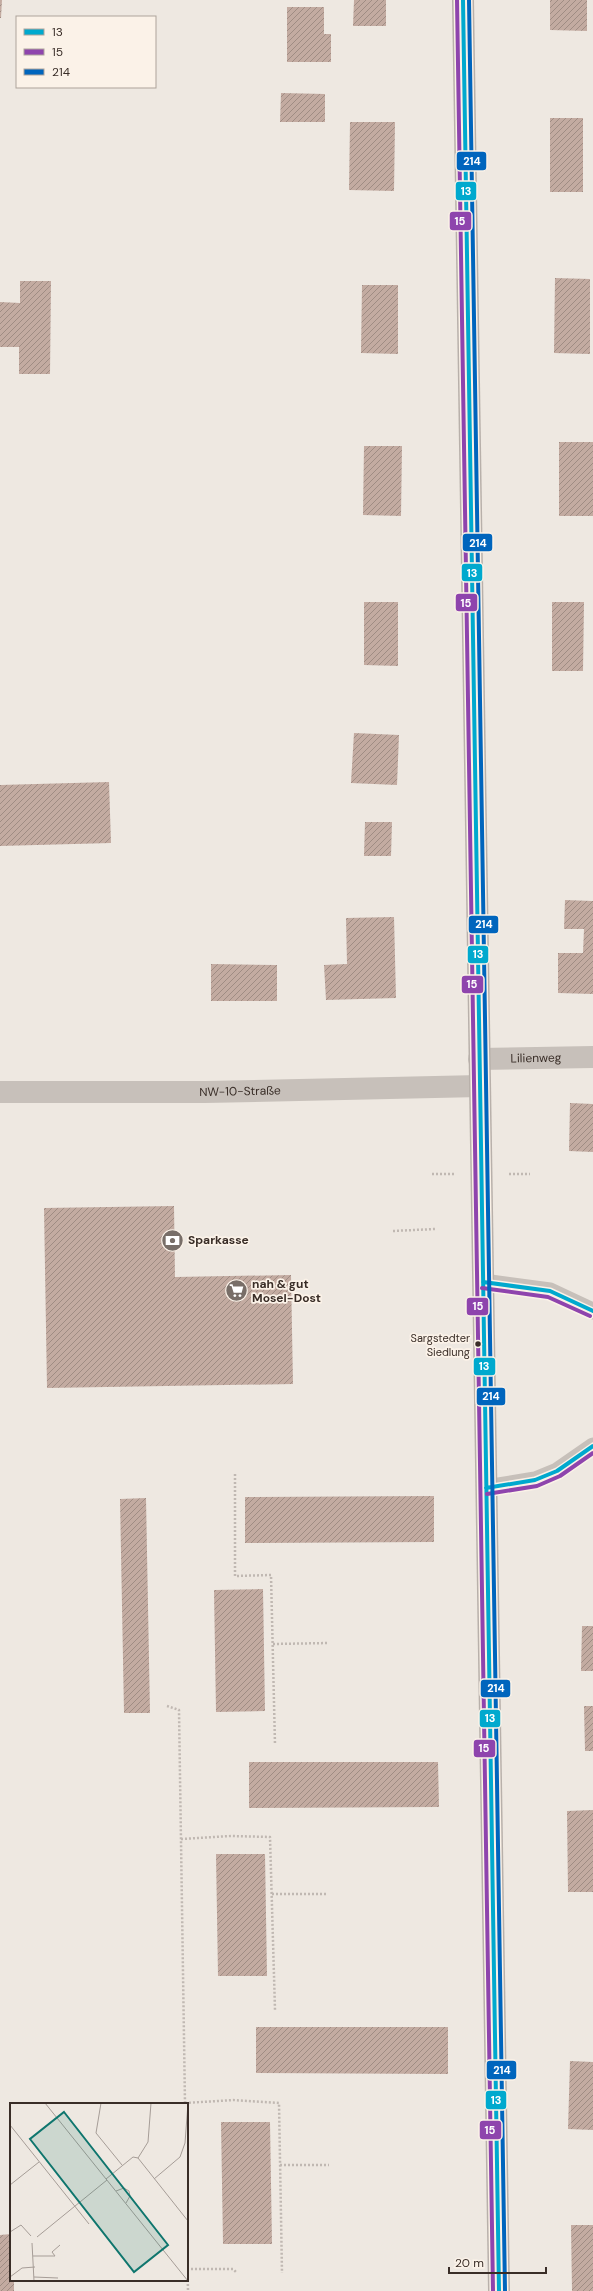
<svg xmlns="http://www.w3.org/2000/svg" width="593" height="2291" font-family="'DM Sans',sans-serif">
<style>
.building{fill:url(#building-hatch)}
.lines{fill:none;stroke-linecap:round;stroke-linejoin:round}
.path{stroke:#c0b8b2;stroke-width:2.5;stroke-dasharray:2 2;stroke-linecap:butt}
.lane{stroke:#c7c0ba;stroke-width:17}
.street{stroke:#c7c0ba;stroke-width:22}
.secondary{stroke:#b8b0aa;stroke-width:22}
.bus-1-casing{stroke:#fbf2e8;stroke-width:7}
.bus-2-casing{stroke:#fbf2e8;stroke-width:7}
.bus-3-casing{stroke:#fbf2e8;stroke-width:7}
.bus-1{stroke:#00a9ce;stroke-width:4}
.bus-2{stroke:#8e44ad;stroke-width:4}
.bus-3{stroke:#0065bd;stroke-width:4}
.bus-dot{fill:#392d27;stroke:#fbf2e8;stroke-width:1.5}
.labels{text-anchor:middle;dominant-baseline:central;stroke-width:3.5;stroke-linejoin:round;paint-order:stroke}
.bus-label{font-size:11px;fill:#392d27;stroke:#fbf2e8;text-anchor:end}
.street-label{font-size:12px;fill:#392d27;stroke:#fbf2e8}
.poi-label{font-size:12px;font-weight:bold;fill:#392d27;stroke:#fbf2e8;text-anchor:start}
.inset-road{fill:none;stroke:#a69d97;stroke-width:1}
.view{fill:#0f766e;fill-opacity:0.15;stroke:#0f766e;stroke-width:2}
.inset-edge{fill:none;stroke:#392d27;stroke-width:2}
.line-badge{stroke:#fbf2e8;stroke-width:1.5}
.badge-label{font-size:11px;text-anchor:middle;font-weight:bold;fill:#fff}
</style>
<defs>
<pattern id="building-hatch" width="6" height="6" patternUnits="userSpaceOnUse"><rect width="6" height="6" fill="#c3aba1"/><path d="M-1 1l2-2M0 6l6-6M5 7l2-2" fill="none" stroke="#9f8c83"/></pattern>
</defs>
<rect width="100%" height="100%" fill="#eee8e1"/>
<path class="building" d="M0,0H2L1,18H0Z
M354,0H386V26H353Z
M550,0H587V31L550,30Z
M287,7H324V34H331V62H287Z
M281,93L325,94V122H280Z
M550,118H583V192H550Z
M350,122H395L394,191L349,190Z
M555,278L590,279V354L554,353Z
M20,281H51L50,374H19V347H0V302L20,303Z
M362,285H398V354L361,353Z
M559,442H593V516H559Z
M364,446H402L401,516L363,515Z
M364,602H398V666L364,665Z
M552,602H584L583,671H552Z
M354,733L399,735L397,785L351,783Z
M109,782L111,843L0,846V785Z
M365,822H392L391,856H364Z
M565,900L593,901V994L558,993V953H583L584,929H564Z
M394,917L396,998L326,1000L324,965L347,964L346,918Z
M211,964L277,965V1001H211Z
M570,1103L593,1104V1152L569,1151Z
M174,1206L175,1277L291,1275L293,1384L47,1388L44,1208Z
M434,1496V1542L245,1543V1497Z
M146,1498L150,1713H124L120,1499Z
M263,1589L265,1711L216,1712L214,1590Z
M582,1626H593V1671H581Z
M584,1706H593V1751H585Z
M249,1762H438L439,1807L249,1808Z
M593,1810V1892H568L567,1811Z
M216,1854H265L267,1976H218Z
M256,2027H448V2074L256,2073Z
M570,2061L593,2062V2130L568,2129Z
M221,2122H270L272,2244H223Z
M571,2225H593V2291H572Z
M11,2234V2280H14V2291H0V2235Z"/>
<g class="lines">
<path class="path" d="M432,1174H454
M509,1174H530
M393,1231L435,1229
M235,1474V1576L271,1575L275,1745
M273,1644L328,1643
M167,1706L179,1710L185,2104
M181,1839L231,1836L270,1837L275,2010
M272,1894H327
M185,2103L233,2100L279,2103L282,2273
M280,2165H329
M187,2244L188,2291
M187,2269H233L237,2273"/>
<path class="lane" d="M483,1282L550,1291L593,1311
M486,1488L535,1480L557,1471L593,1446"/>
<g class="street">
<path id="s1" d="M479,1059L593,1057"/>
<path id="s2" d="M0,1092H205L480,1086"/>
</g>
<path class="secondary" d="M463,0L499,2291"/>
<defs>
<path id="bus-1" d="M463,0L499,2291
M483,1282L550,1291L593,1311
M486,1488L535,1480L557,1471L593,1446"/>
<path id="bus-2" d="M457,0L493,2291
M482,1288L548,1297L590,1316
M487,1494L537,1486L560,1476L593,1453"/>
<path id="bus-3" d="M469,0L505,2291"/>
</defs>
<use href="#bus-1" class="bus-1-casing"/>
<use href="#bus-2" class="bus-2-casing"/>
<use href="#bus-3" class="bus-3-casing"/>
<use href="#bus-1" class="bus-1"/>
<use href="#bus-2" class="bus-2"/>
<use href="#bus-3" class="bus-3"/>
</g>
<defs>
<symbol id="bank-disc" viewBox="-11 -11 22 22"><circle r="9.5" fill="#786e68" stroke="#fbf2e8"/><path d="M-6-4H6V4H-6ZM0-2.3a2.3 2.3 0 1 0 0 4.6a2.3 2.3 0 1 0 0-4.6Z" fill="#fff"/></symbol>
<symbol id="supermarket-disc" viewBox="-11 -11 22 22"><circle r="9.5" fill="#786e68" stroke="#fbf2e8"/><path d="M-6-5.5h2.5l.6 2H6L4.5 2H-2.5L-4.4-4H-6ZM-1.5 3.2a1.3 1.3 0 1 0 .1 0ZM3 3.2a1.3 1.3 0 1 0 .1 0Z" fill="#fff"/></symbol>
</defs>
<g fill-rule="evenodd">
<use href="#bank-disc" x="160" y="1228" width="25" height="25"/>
<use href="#supermarket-disc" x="224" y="1278" width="25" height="25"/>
</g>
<circle class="bus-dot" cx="478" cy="1344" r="3.5"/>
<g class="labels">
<g class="bus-label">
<text x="470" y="1338">Sargstedter<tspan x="470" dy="14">Siedlung</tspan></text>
</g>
<g class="street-label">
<text stroke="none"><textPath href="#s1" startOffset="57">Lilienweg</textPath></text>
<text stroke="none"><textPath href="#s2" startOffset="240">NW-10-Straße</textPath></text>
</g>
<g class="poi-label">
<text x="188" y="1240">Sparkasse</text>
<text x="252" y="1284">nah &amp; gut<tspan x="252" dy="14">Mosel-Dost</tspan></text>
</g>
</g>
<g transform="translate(10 2103)">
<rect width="178" height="178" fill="#eee8e1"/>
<path class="inset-road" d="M35,0L178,178M91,0L86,30L112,62M0,22L79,121M128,55L178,118M128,55L138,39L141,0M96,76L123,54L128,55M144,76L170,54L175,40L178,0M0,82L29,59M106,88L114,85L119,88L120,93L116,100M0,129L11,122L21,133M27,134L97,77M22,140L24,178M23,153H45M45,153L42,149L50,142M0,174L12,165L25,164M24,174L48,175"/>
<path class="view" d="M54,9L158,142L124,169L20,36Z"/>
<rect width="178" height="178" class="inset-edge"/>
</g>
<g class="line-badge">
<rect x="456" y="151" width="31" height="20" rx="4" fill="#0065bd"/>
<rect x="455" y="181" width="22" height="20" rx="4" fill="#00a9ce"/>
<rect x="449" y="211" width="23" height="20" rx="4" fill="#8e44ad"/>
<rect x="462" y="533" width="31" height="19" rx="4" fill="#0065bd"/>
<rect x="461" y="563" width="22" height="19" rx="4" fill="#00a9ce"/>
<rect x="455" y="593" width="23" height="19" rx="4" fill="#8e44ad"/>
<rect x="468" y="915" width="31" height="19" rx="4" fill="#0065bd"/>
<rect x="467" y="945" width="22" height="19" rx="4" fill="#00a9ce"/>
<rect x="461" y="975" width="23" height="19" rx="4" fill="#8e44ad"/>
<rect x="466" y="1297" width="23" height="19" rx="4" fill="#8e44ad"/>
<rect x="473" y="1357" width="23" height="19" rx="4" fill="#00a9ce"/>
<rect x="476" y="1387" width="30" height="19" rx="4" fill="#0065bd"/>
<rect x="480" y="1679" width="31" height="19" rx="4" fill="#0065bd"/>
<rect x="479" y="1709" width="22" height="19" rx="4" fill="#00a9ce"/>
<rect x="473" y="1739" width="23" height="19" rx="4" fill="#8e44ad"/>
<rect x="486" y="2060" width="31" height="20" rx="4" fill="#0065bd"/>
<rect x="485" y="2090" width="22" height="20" rx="4" fill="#00a9ce"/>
<rect x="479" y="2120" width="23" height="20" rx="4" fill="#8e44ad"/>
</g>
<g class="badge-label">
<text x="472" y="165">214</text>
<text x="466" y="195">13</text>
<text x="460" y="225">15</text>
<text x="478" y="547">214</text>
<text x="472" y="577">13</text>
<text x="466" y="607">15</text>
<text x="484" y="928">214</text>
<text x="478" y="958">13</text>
<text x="472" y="988">15</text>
<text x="478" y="1310">15</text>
<text x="484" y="1370">13</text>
<text x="491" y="1400">214</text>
<text x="496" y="1692">214</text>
<text x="490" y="1722">13</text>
<text x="484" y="1752">15</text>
<text x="502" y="2074">214</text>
<text x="496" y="2104">13</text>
<text x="490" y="2134">15</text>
</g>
<rect x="16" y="16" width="140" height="72" fill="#fbf2e8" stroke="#ada39b"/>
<rect x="24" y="29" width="20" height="6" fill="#00a9ce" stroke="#ada39b"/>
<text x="52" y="36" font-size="12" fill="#392d27">13</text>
<rect x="24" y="49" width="20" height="6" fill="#8e44ad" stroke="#ada39b"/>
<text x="52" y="56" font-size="12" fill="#392d27">15</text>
<rect x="24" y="69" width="20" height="6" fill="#0065bd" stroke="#ada39b"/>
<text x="52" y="76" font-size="12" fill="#392d27">214</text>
<path d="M449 2267v6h97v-6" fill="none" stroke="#392d27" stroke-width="2"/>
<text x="455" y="2267" font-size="12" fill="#392d27" stroke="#fbf2e8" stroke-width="3" paint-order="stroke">20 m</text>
</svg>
